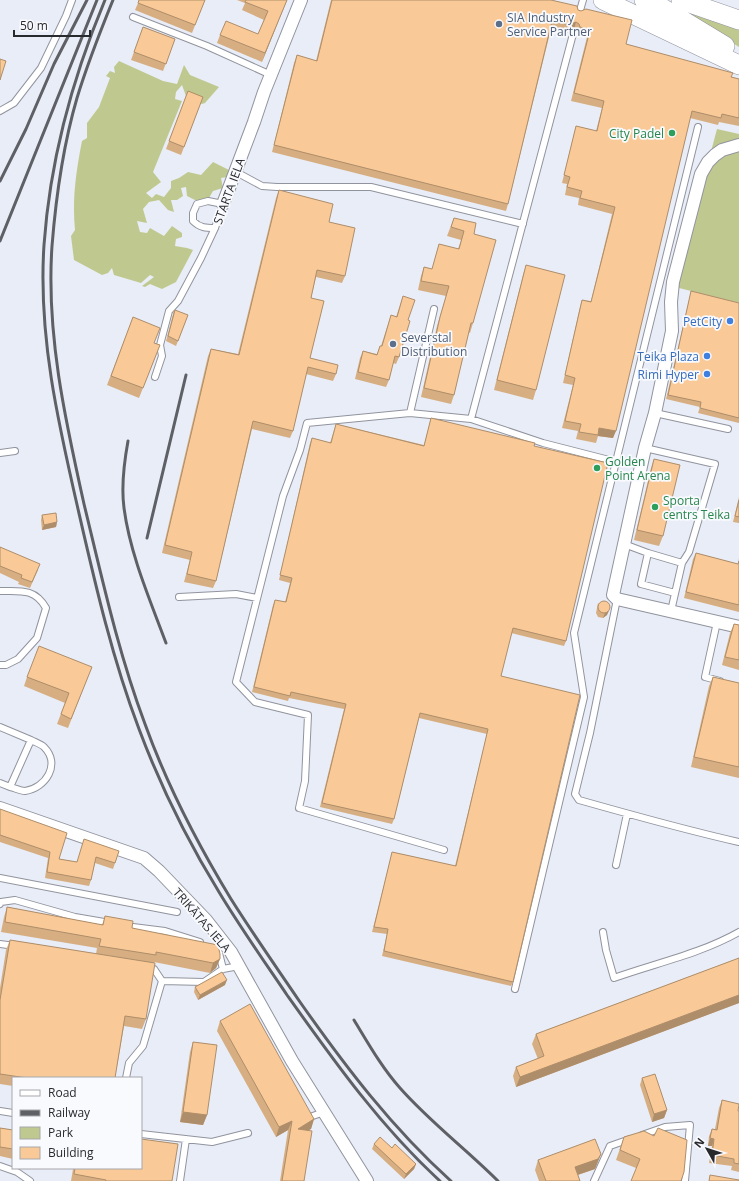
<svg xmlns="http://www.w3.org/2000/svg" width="739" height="1181" font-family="'Open Sans',sans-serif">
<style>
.green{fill:#bfc98f}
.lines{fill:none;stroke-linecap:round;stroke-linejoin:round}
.lane-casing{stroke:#91949e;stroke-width:8}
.street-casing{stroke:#91949e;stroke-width:14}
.primary-casing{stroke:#91949e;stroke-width:20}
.lane{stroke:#fff;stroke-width:6}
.street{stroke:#fff;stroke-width:12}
.primary{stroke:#fff;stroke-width:19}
.rail{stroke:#5e6065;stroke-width:3}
.wall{fill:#d6ae82}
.shaded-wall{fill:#ae8d6a}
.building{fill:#f9ca97;stroke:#ae8d6a}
.service-dot{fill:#5c6f8a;stroke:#f9fafe;stroke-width:1.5}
.leisure-dot{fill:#2e9e5b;stroke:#f9fafe;stroke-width:1.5}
.shop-dot{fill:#3f7fe0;stroke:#f9fafe;stroke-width:1.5}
.labels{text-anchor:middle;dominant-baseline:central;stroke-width:3.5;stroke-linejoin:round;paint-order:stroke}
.service-label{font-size:12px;fill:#4e5e75;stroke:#f9fafe;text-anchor:start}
.leisure-label{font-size:12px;fill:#27864d;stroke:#f9fafe;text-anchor:start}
.street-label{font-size:12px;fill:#292a2e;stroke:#f9fafe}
.shop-label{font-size:12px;fill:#366cbe;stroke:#f9fafe;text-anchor:end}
</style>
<rect width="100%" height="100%" fill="#e9edf7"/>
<path class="green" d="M675,7L739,29V47Z
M119,61L163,81L177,84L184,65L190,75L219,87L205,103L202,104L186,96L182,85L176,92L175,99L182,101L153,172L161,182L146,193L152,198L156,194L164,197L171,188V181L179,178L188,172L201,175L213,162L229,170L227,177L221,178L223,188L213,191L209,198L199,202L187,196L186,187L181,188L183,196L177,200H171L174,212L168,210L159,200L149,202L143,209L147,223L137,221L140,232L147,233L150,228L164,236L172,226L182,233V237L176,239L175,246L187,248L193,250L176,282L162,289L150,284L145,287L142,286L154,277L150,275L141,283L114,275L112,268L108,273L102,275L74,260L71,236L75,230C72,200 76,171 82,141L87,138V123L99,107L110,78L106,76L110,71L115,73L114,67Z
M717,129L739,134V303L675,287Z"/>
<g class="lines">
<defs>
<path id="lane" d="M579,14L583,0
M133,17L207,46L271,75
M0,111L14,103L41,68L66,16L72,0
M236,172L262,186L277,187H371L523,224
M155,377L162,356L160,345L169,311L178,301L201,258L215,228L223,204L208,201L197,204L193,213V221C200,228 206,228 215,228
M410,413L434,309
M655,413L728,429
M471,419L573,34
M645,448L715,464L689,552L682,563L671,611
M0,453L15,451
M624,544L648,553L682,563
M648,553L641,584L675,593
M0,591C20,591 35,588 46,608L37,638L18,659L6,665H0
M179,597L236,594L257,598
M617,599L590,733L575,794L579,800C632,815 685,830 739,842
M717,622L705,677L720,681
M0,727L31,740L10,787L0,783
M10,787C15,788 20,791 25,791C46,788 61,764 44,747C41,744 35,742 31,740
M444,850L299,808L305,781L308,715L255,702L236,682L283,496L300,450L307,423L410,413L471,419L543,443L617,462
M616,865L627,814
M0,878L177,912
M0,904L1,902L15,900L75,917L110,923
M125,926L165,931L200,942
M603,932L606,950L614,978C656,963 700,954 739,932
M0,944L15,946
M218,949L223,969
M146,968L154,969L162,981
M162,981L204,982L223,969L239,966
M515,989L584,697L574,633L698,127
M126,1078L129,1063L143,1046L162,981
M0,1111L13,1113
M310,1117L324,1112
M141,1134L212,1142L248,1133
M642,1135L665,1127L690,1125L685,1181
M0,1166L17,1172L30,1181
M180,1181L186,1139
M594,1181L610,1146L630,1139"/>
<path id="street" d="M739,145L722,150L715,155L708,162L701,174L693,205L673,282L671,302L672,331L655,413L645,448L613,595L617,599L739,627
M223,204L254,122L264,92L301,0
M0,808L144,858L159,871L206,920L231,952L292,1061L367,1181"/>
<path id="primary" d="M603,0L739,65
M644,0L664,9L725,46
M681,0L739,20"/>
</defs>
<use href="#lane" class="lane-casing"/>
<use href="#street" class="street-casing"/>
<use href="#primary" class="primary-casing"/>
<use href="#lane" class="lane"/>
<use href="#street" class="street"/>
<use href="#primary" class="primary"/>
<path class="rail" d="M105,0C72,79 50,160 44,245C38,335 58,422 78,509C95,583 112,658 139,729C160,785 187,840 219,892C240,927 264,961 287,995C334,1061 380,1126 440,1181
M113,0C100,32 87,65 77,98C63,146 56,196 52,246C46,333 65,419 84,504C102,578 118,652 145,724C167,785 197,843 231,899C253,934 277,968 300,1002C345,1066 392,1128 451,1181
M0,181L26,129L54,64L87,0
M0,241L97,0
M128,441C124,463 121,486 124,508C130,554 150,600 166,643
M147,538L186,375
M354,1020C368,1043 382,1068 400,1088C430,1122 466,1149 498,1181"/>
</g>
<path class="wall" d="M205,0L192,33L135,10L138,3Z
M237,0H287L262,62L217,43L220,35L258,34L264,20L242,10L245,3Z
M331,0H551L578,10L626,44L739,79V126L719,122L718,125L690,118L613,438L598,436L596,443L576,439L578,431L562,428L573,385L563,383L580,307L582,300L591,301L612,214L578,205L579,198L565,195L567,184L562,183L574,134L576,126L596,131L602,108L571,101L587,37L577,35L576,31L574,30L570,31L569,33L551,29L508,204L506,211L272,152L294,63L297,55L316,61Z
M143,27L175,39L163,71L131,60Z
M188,91L203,97L181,155L166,149Z
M279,190L329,222L345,276L342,283L316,277L311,298L310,358L336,374L333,381L306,374L293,431L290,438L252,429L216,581L213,588L184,582L190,560L162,553L208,356L211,349L238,354L276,198Z
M454,218L474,234L473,323L470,333L468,332L454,395L451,404L421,397L437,326L446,296L418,290L421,276L424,267L432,269L439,244L458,249L461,240L447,236Z
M526,265L536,390L533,400L494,390L523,275Z
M691,291L739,303V423L698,413L700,407L666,399L690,296Z
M403,296L408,320L399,357L396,364L393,363L389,380L386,387L355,379L360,358L363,351L377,354L380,346H381L391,315L396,317Z
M174,310L188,315L176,346L166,341Z
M133,317L154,343L156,355L139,398L107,385Z
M431,418L534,446L566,641L564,646L511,633L501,676L513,982L511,986L382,956L387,934L372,932L391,857L392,852L455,866L487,734L419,718L394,819L392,824L320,807L344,709L289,698L288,701L252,692L273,605L275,600L285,602L290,583L279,580L310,443L312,438L330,443L336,424L424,445Z
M654,459L663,536L659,546L634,540L651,468Z
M739,497V523L733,522Z
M42,515L57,522L56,527L42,530L41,520Z
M0,547L38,570L30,588L18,584L19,582L0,573Z
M696,553L738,564L739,558V612L684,598L693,559Z
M598,603L607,615L603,618L598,617L596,613Z
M734,624L739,625V670L722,665L730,633Z
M27,677H88L68,728L57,724L65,703L24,686Z
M713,677L739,683V778L691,767L709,686Z
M0,809L59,859L76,862L119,851L113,869L95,863L91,880L89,886L45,878L48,858L0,842Z
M7,907L102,925L105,916L132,928L220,959L216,968L210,973L154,962L146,1019L142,1029L124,1026L115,1078H13V1086L0,1084V988L6,950L10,940L96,954L97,948L1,932L4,917Z
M739,958V1003L516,1087L513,1076L516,1067L538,1059L532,1044L536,1034Z
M225,985L198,1000L194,992L195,987Z
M220,1021L314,1119L311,1129L308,1130L304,1181H280L288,1130L276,1137L217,1031Z
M193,1042L207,1115L203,1125L180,1122L190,1052Z
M642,1078L667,1110L664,1118L652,1122L640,1085Z
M722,1100L738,1111H739V1172L731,1170L732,1166L709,1163L712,1146H708L709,1136L712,1129H715L719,1108Z
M0,1128L13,1130V1159L0,1156Z
M624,1137L684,1172L636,1168L616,1160Z
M374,1144L416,1164L414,1169L404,1179L372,1149Z
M601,1154L595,1169L578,1175L580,1181H539L535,1170L538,1160Z
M65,1168H141L172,1181H71L73,1169Z"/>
<path class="shaded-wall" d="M287,0L262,62L265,53Z
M576,22L574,30L570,31L569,33L573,23Z
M599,428L616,431L613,438L598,436Z
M57,522L56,527L42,530L44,525Z
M609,611L607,615L603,618L605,613Z
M220,959L216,968L210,973L213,963Z
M227,980L225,985L198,1000L200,995Z
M739,995V1003L516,1087L520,1077Z
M667,1110L664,1118L652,1122L654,1114Z
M183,1112L207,1115L203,1125L180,1122Z
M314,1119L311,1129L294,1138L298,1129Z
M292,1121L288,1130L276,1137L279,1127Z
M710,1138L714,1139L712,1146H708Z
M601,1154L595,1169L571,1177L575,1167Z
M416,1164L414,1169L404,1179L406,1174Z"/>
<path class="building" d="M139,0H205L195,25L138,3Z
M246,0H287L265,53L220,35L226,21L258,34L268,11L245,2Z
M332,0H551L577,6L578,10L581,11L586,9L632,20L626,44L733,73L731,77L739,79V118L722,114L721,118L692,111L616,431L599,428L598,435L579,432L581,424L565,421L575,378L565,375L582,300L591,302L615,207L580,198L582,191L567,187L570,177L564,175L576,126L597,131L604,101L574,93L590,30L580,27L579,24L576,22L573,23L571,25L552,21L508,204L274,145L297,55L317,61Z
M143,27L175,39L166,64L134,52Z
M0,59L6,61L0,80Z
M188,91L203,97L184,147L169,141Z
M279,190L333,204L329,222L355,228L345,276L317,270L311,298L324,301L310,358L338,365L336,374L308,367L293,431L253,421L216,581L187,574L192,552L165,545L211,349L239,355Z
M454,218L476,223L474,234L496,240L473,323H471L454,395L424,388L440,317L449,286L421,281L424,267L432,269L439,244L459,249L464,231L451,227Z
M526,265L565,275L536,390L497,380Z
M691,291L739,303V418L700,408L701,402L668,395Z
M403,296L415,300L408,320L410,321L399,357L395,356L389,380L358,372L363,351L377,355L380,346H382L391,315L397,317Z
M175,310L188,315L178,341L168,336Z
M133,317L160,328L154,343L160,345L143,388L111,376Z
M431,418L535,443L534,446L608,463L566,641L513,628L501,676L580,695L513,982L384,951L388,929L374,927L392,852L456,866L488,729L420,713L394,819L322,803L346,704L291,692L290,696L254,687L275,600L286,602L292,578L280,575L312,438L331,443L336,424L424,446Z
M654,459L680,465L663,536L637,530Z
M739,500V517L735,516Z
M56,513L57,522L44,525L42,515Z
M0,547L40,564L32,582L21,578L22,575L0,566Z
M696,553L738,564L739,561V605L686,592Z
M598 607a6 6 0 1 1 12 0a6 6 0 1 1-12 0Z
M734,624L739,625V660L725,657Z
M39,646L92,667L71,719L61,714L69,693L27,677Z
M713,677L739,683V767L694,757Z
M0,809L67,833L59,859L77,862L84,839L119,851L115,863L96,857L91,880L47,872L50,852L0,835Z
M7,907L103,925L105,916L133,921L132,928L218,945L220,954V959L213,963L156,952V955L99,946L101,939L5,922Z
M10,940L155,963L146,1019L125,1016L115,1078H27L0,1074V1000Z
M739,958V995L520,1077L516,1067L544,1056L536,1034Z
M222,972L227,980L200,995L195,987Z
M250,1004L314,1119L298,1129L312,1131L304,1181H282L292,1121L279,1127L220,1021Z
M193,1042L217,1045L207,1115L183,1112Z
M655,1074L667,1110L654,1114L642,1078Z
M722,1100L739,1104L738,1111H739V1164L734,1163V1159L712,1155L714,1139L710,1138L712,1129L717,1130Z
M0,1128L13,1130V1149L0,1147Z
M658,1128L687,1140L684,1172L681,1181H631L640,1159L620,1150L624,1137L644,1131L654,1136Z
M380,1137L392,1148L395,1144L416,1164L406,1174L374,1144Z
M141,1139L178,1144L172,1181H106V1180L74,1174L75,1168H141Z
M595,1139L601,1154L598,1159L575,1167L580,1181H546L538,1160Z
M710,1175L739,1180V1181H709Z"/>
<g class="service-dot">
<circle cx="499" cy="24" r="4"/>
<circle cx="393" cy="344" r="4"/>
</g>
<g class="leisure-dot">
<circle cx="672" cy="133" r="4"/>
<circle cx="597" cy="468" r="4"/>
<circle cx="655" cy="507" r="4"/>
</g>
<g class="shop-dot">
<circle cx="730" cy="321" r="4"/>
<circle cx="707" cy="356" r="4"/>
<circle cx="707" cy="374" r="4"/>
</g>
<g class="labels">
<g class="service-label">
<text x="507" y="17">SIA Industry<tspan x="507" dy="14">Service Partner</tspan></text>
<text x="401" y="337">Severstal<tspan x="401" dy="14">Distribution</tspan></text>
</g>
<g class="leisure-label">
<text x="664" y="133" text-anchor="end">City Padel</text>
<text x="605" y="461">Golden<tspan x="605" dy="14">Point Arena</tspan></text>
<text x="663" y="500">Sporta<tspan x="663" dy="14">centrs Teika</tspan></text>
</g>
<g class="street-label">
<text transform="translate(229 191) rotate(-70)">STARTA IELA</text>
<text transform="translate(202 920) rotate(49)">TRIKĀTAS IELA</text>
</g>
<g class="shop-label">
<text x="722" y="321">PetCity</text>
<text x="699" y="356">Teika Plaza</text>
<text x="699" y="374">Rimi Hyper</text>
</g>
</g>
<rect x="12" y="1077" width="130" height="92" fill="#f9fafe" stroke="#a6a7ab"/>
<rect x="20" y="1090" width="20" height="6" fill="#ffffff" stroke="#a6a7ab"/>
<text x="48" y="1097" font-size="12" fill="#292a2e">Road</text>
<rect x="20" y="1110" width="20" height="6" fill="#5e6065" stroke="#a6a7ab"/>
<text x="48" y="1117" font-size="12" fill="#292a2e">Railway</text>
<rect x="20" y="1127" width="20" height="12" fill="#bfc98f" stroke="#a6a7ab"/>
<text x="48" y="1137" font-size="12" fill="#292a2e">Park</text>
<rect x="20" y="1147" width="20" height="12" fill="#f9ca97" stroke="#a6a7ab"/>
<text x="48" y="1157" font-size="12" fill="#292a2e">Building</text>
<g transform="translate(707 1149) rotate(309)" stroke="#f9fafe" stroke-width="3" paint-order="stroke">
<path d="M0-3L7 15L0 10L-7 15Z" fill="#292a2e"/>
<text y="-6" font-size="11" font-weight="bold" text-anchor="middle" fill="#292a2e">N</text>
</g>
<path d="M14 30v6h76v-6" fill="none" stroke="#292a2e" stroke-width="2"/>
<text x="20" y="30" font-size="12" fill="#292a2e" stroke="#f9fafe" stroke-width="3" paint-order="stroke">50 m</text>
</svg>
